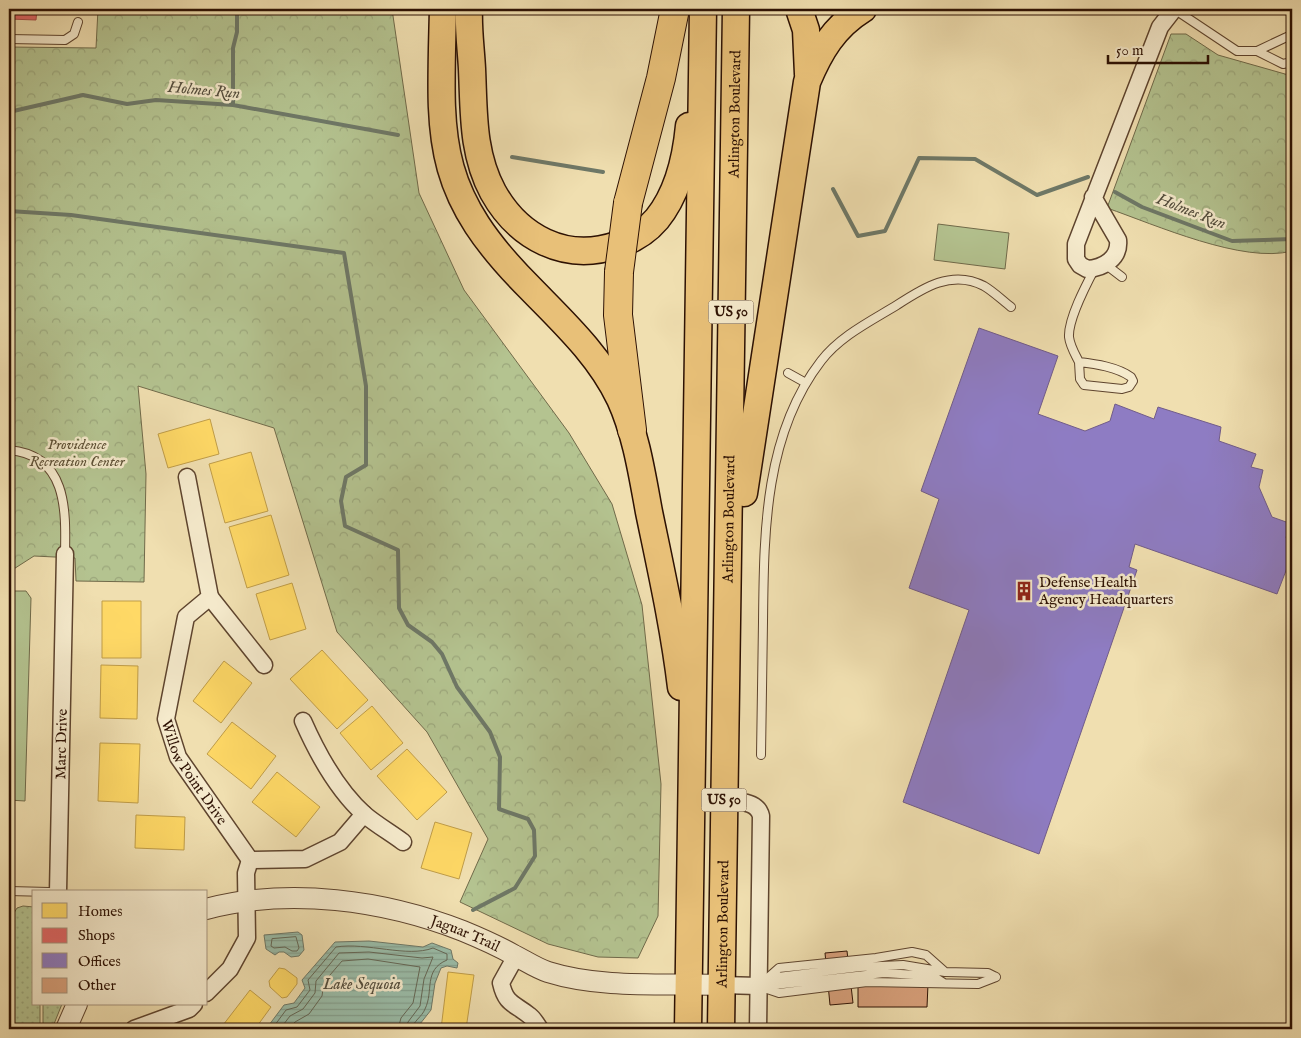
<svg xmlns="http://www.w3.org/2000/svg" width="1301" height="1038" font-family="'IM FELL English',serif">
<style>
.grass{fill:url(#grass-dots);stroke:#706a4a}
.forest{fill:url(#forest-crowns);stroke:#706a4a}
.garden{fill:#b4c390;stroke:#706a4a}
.water{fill:url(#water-rules);stroke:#6e7867}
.homes{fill:#ffd966;stroke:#c09d48}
.shops{fill:#e06666;stroke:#aa4c48}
.offices{fill:#8e7cc3;stroke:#715c89}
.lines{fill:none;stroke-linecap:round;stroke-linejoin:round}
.shore{stroke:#646756;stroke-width:1}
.stream{stroke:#6e7867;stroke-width:4}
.building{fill:#d9a17c;stroke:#2d1103}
.service-casing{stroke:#5e442e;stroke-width:10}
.minor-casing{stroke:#5e442e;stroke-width:19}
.tertiary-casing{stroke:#5e442e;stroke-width:22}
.trunk-casing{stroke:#2d1103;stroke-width:29}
.motorway-casing{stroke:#2d1103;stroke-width:30}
.service{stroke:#f5eacc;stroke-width:8}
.minor{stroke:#f5eacc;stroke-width:16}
.tertiary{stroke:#f5eacc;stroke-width:20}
.trunk{stroke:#e8c078;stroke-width:26}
.motorway{stroke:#e8c078;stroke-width:28}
.motorway-bridge-casing{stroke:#2d1103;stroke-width:30;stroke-linecap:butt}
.motorway-bridge{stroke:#e8c078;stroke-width:28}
.labels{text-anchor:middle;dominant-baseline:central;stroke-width:5;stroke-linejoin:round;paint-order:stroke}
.shield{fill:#f5eacc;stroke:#69523f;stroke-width:1}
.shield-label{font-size:14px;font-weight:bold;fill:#2d1103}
.street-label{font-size:15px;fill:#2d1103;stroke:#f5eacc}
.park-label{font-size:15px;font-style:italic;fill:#5c4f34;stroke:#f5eacc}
.poi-label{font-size:15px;fill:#2d1103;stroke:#f5eacc;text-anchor:start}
.water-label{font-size:16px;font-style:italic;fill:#534d3d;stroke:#f5eacc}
</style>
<defs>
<pattern id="grass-dots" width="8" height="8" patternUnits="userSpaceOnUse" patternTransform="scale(1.25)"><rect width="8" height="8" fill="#b4c390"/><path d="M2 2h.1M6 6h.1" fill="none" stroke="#9ba67b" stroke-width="1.8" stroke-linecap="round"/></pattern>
<pattern id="forest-crowns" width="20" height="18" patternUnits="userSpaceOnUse" patternTransform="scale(1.25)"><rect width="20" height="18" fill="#b4c390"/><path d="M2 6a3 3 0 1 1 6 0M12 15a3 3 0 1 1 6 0" fill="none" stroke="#9ba67b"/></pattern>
<pattern id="water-rules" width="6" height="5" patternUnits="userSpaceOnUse" patternTransform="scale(1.25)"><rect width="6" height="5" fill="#9abda9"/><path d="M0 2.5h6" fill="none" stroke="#85a190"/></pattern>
</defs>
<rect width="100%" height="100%" fill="#f0dfb0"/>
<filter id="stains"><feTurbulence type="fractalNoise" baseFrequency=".004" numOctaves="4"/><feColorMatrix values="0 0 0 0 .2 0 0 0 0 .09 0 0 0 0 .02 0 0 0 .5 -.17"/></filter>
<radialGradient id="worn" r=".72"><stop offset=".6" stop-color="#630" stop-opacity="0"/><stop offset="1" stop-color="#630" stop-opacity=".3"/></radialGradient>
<path class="grass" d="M23,906L34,907V1004H40V1029H9L11,918L17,908Z
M43,1004H62L52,1029H43Z"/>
<path class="forest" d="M98,9H392L419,193L464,290L569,433L612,504L642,605L661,784L658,916L638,958L598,957L548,944L460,902L488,839L427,732L337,632L274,428L138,386L146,474L144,582L76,581L75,558L34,556L9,572V47L96,48Z
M1171,34H1186L1218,55L1292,76V251C1243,264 1156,225 1107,208Z"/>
<path class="garden" d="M938,224L1009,233L1005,269L934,260Z
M9,591H26L31,598L25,801L9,800Z"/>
<path class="water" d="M298,932L302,935L304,950L299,956L291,957L284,952H279L275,955L266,949L264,935Z
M369,941L423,947L432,943L451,950L453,959L458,963L457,968L447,966L441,968L435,983L431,1010L416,1029H266L284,1005L294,1003L305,988L302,980L335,942Z"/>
<path class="homes" d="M210,419L219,454L168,468L158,434Z
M251,452L268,511L225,523L209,464Z
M271,515L289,575L247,588L229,527Z
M292,583L306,629L270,640L256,594Z
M102,601H141V658H102Z
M322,650L368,700L337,729L290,679Z
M224,661L252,683L221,723L193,701Z
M101,665L138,666L137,719L100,718Z
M372,706L403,743L371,770L340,733Z
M232,722L276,756L251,789L207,754Z
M100,743L140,744L138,803L98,801Z
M407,749L447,792L417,820L377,776Z
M277,772L320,807L296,837L252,802Z
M136,815L185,817L184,850L135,848Z
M435,822L472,833L459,879L421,868Z
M279,968L285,969L297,978V984L287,997L282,998L270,987L269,981Z
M448,972L474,975L466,1029H441Z
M250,990L271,1007L255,1029H220Z"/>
<path class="shops" d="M9,9H57H37L36,20L9,19Z
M1285,9H1292V36Z"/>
<path class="offices" d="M979,328L1058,356L1038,414L1085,431L1110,421L1115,404L1154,419L1158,407L1221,427L1219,441L1256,454L1251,467L1263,470L1259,487L1272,517L1289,523L1286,538L1292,540V555L1277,594L1135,544L1129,567L1137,570L1039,854L903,802L969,610L909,588L939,499L921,491Z"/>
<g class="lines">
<path class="shore" d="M296,937L299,948L297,951H292L285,947L274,948L271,946L272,939Z
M272,1029L286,1010L297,1007L310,990L308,980L336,947C367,942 407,958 433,948L447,954V960C423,970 434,991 425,1009C422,1017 413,1021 412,1029
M280,1029L290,1016L303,1009L315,993L316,981L339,953L369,952L422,958L433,957L424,979L420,1006L408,1022L406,1029
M289,1029L295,1022L309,1014L322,996L324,982L342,961L368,959L420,967L413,1003L401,1018L398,1029"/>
<path class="stream" d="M233,105V48L237,32V9
M9,112L83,95L127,104L156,100L233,105L398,135
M512,157L603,172
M833,189L858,236L885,231L919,158L975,159L1037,195L1088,177
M1115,192L1142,207L1232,241L1292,239
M9,211L71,215L344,253L366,386V465L346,477L341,501L345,526L398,550L399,608L408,625L432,642L442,654L457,687L490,732L500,757L499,809L528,819L534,830L535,856L515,888L473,910"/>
</g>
<path class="building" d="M847,951L853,1003L830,1005L825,953Z
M858,984H928L927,1007H858Z"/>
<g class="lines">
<defs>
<path id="service" d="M1174,9L1237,51H1257
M1291,35L1257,51L1283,64L1292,62
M9,39L65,40L74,34L78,22
M1105,264L1122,277
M1079,362L1080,379L1084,385L1122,389L1129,387L1133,381L1131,377C1117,367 1096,364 1079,362C1075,354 1070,346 1069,337C1068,319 1086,285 1095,268
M788,373L806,383
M9,450C67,455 66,509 65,554
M761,755C762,711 762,666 763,622C764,533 764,435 821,361C840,336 871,321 897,305C923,288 952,269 984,286C994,292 1002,300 1011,307
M9,891L49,892
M762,983L779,968L876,958L912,952L926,955L944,971
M758,986L778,977L860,967L903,965L945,972L988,973L996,977
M758,986L779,993L867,982L978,984L996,977
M765,986L884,973L933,976L944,983"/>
<g id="minor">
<path d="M1093,197L1118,240C1120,258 1104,268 1087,269L1080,265L1076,259V244L1160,27L1174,9"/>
<path id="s1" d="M187,477L210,597L186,617L166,719L178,757L250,860"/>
<path d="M210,597L264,665"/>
<path d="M303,721C318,755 337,790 365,815C377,825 391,833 403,842"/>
<path d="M724,801C738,802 757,800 761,816L758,1029"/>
<path d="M250,860L305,859L340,842L364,814"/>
<path id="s2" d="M58,892L65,554"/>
<path d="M516,956L501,983C506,1005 514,1003 530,1016C534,1019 537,1025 540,1029"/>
<path d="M722,985L758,986"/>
<path d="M206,993L230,969L247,938L246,873L250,860"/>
<path d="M134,1029L189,1009L194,1004"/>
</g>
<g id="tertiary">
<path id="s3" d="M206,909C289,887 384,900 463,931C480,938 498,946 514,955C526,961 536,968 548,972C602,989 666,983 722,985"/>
<path d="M66,1029L77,1004"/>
</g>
<g id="trunk">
<path d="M443,9C440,138 432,190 530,288C563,322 599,355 620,399C636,434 642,474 649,512C661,570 674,628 681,687"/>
<path d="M469,9C468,29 471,49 472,69C474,112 472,153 493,192C518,237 565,263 617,245C633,240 646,232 657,219C678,193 686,158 689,126"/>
<path d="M799,9L806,30L808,74"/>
<path d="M744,493L807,82C820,51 834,27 863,9"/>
<path d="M688,1029L703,9"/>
<path id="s4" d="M721,1029L736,9"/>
</g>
<path id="motorway" d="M628,203L661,78L675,9
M619,272L618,315L632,430"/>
</defs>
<use href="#service" class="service-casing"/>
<use href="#minor" class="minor-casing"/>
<use href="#tertiary" class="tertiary-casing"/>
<use href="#trunk" class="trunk-casing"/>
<use href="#motorway" class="motorway-casing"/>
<use href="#service" class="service"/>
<use href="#minor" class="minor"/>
<use href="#tertiary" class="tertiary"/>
<use href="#trunk" class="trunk"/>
<use href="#motorway" class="motorway"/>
<defs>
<path id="motorway-bridge" d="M619,272L628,203"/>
</defs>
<use href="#motorway-bridge" class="motorway-bridge-casing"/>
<use href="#motorway-bridge" class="motorway-bridge"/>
</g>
<defs>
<symbol id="building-bare" viewBox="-9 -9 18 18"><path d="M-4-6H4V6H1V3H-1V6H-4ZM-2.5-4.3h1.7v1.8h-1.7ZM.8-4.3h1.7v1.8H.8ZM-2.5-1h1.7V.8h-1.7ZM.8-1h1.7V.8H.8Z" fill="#8f2418" stroke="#f5eacc" stroke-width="2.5" paint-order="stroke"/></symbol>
</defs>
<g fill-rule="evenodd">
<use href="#building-bare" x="1010" y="577" width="28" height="28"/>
</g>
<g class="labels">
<g class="shield">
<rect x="708.5" y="300.5" width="45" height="23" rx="4"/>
<rect x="701.5" y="788.5" width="45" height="23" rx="4"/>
</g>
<g class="shield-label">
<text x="731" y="312">US 50</text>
<text x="724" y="800">US 50</text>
</g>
<g class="street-label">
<text stroke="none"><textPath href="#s4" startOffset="915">Arlington Boulevard</textPath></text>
<text stroke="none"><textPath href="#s4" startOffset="510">Arlington Boulevard</textPath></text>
<text stroke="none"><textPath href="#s2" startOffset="148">Marc Drive</textPath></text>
<text stroke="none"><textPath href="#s1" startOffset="318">Willow Point Drive</textPath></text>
<text stroke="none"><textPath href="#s4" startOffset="105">Arlington Boulevard</textPath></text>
<text stroke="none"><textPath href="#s3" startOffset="265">Jaguar Trail</textPath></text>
</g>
<g class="park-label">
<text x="77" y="444">Providence<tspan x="77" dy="17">Recreation Center</tspan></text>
</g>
<g class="poi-label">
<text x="1039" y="582">Defense Health<tspan x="1039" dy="17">Agency Headquarters</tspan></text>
</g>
<g class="water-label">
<text transform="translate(204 91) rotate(5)">Holmes Run</text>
<text transform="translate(1191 212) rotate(21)">Holmes Run</text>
<text x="362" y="985">Lake Sequoia</text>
</g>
</g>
<rect width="1301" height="1038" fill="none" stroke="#f0dfb0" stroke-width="30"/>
<rect x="10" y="10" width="1281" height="1018" fill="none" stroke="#2d1103" stroke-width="2.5"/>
<rect x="15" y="15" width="1271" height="1008" fill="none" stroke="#2d1103"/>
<rect x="32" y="890" width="175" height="115" fill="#f5eacc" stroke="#a5937c"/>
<rect x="42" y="903" width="25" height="15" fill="#ffd966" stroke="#a5937c"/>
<text x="78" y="916" font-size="15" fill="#2d1103">Homes</text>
<rect x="42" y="928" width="25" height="15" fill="#e06666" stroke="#a5937c"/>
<text x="78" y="940" font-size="15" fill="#2d1103">Shops</text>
<rect x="42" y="953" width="25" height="15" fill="#8e7cc3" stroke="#a5937c"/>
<text x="78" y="966" font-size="15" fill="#2d1103">Offices</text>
<rect x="42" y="978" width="25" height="15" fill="#d9a17c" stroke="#a5937c"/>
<text x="78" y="990" font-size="15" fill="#2d1103">Other</text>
<path d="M1108 55v8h100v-8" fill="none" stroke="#2d1103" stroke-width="2.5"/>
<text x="1116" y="55" font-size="15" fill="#2d1103" stroke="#f5eacc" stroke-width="4" paint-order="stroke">50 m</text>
<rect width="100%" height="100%" filter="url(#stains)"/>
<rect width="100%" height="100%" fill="url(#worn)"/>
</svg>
